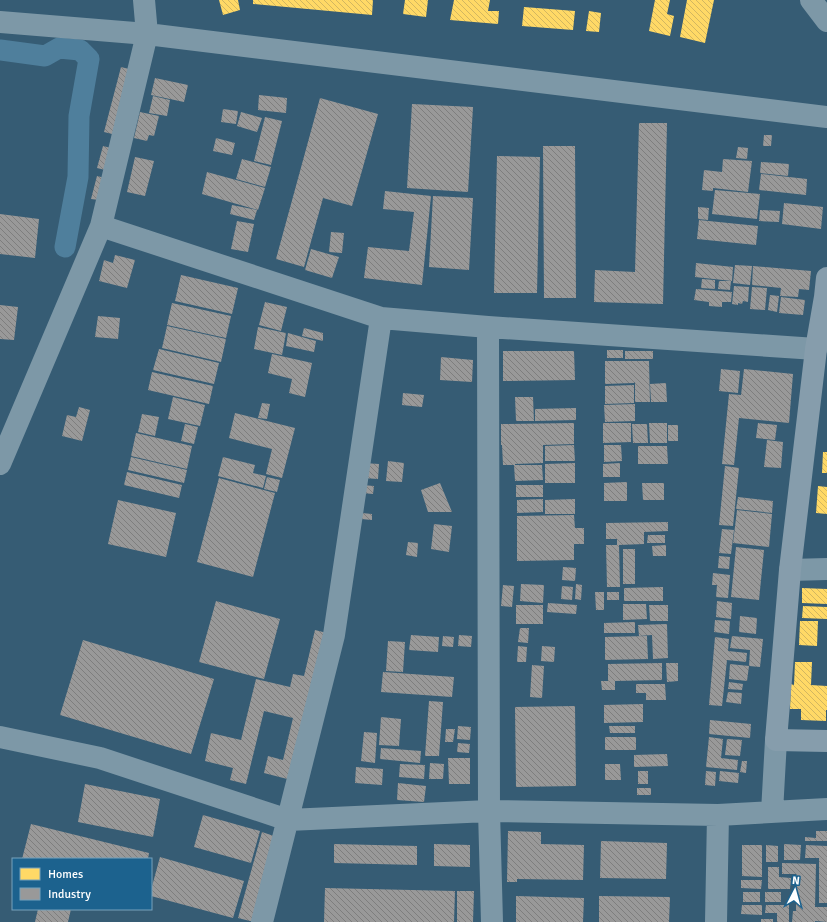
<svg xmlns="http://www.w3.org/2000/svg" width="827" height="922" font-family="Signika,sans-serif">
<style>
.homes{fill:url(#homes-back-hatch)}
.industry{fill:url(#industry-back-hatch)}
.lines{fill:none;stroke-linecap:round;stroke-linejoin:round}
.canal{stroke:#4f7f9c;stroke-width:21}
.street{stroke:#7d98a7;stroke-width:22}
.secondary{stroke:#869dac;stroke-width:22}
</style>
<defs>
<pattern id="homes-back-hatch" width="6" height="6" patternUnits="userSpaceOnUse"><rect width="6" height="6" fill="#ffd966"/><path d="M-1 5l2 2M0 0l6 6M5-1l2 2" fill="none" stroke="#d2b660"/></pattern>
<pattern id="industry-back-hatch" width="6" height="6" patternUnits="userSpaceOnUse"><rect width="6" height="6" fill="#999"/><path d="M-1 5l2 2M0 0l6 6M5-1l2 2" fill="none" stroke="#7e7e7e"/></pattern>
</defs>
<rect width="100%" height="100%" fill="#365c74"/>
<path class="homes" d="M219,0H238L240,10L223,15Z
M253,0H373L372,15L253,4Z
M405,0H428L426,17L403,14Z
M454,0H490L488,11H499L498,24L450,20Z
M655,0H670L667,14L674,16L670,36L649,31Z
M687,0H714L705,43L680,37Z
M524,7L575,11L573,30L522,26Z
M589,11L601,13L599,32L586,31Z
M823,452H827V473H822Z
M818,486L827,487V514L816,513Z
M802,588L827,589V604L802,603Z
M803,606L827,607V619L802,618Z
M800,621H818L817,646L799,645Z
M795,662H812L811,685L827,686V710H826V721L801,720V709H790L791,684L794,685Z"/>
<path class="industry" d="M121,67L133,70L116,135L104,132Z
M155,78L188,85L184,102L151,95Z
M259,95L287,98L286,113L258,110Z
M153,96L170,100L167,116L149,113Z
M320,98L378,114L352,206L323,198L304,267L276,259Z
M412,104L473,107L468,192L407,188Z
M223,109L238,111L236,124L221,122Z
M140,112L159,116L154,136L149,135L147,141L134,138Z
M241,112L262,118L257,132L237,126Z
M265,117L282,121L271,165L254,161Z
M639,123H667L663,304L594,302L595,270L635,272Z
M764,135H772L771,146H763Z
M216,138L235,143L232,155L213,151Z
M103,146L111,148L105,170L97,168Z
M543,146H575L576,298H544Z
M738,147L748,148L747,159L736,158Z
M497,156L540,157L537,293H494Z
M135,157L154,161L145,196L127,192Z
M242,159L271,167L265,187L236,179Z
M723,159L752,161L748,192L713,188V191L702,190L704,170L722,172Z
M761,162L789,164L788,176L760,173Z
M207,172L265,188L258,210L202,194Z
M761,174L807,179L806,195L759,190Z
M97,176L105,178L99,200L91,199Z
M715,190L760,194L757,219L712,214Z
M385,191L431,196L422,285L364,278L368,247L409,251L414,212L383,209Z
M433,196L473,198L469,270L429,267Z
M784,203L823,207L821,229L782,224Z
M232,205L257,210L254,220L230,214Z
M698,207L709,208L708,220L698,219Z
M760,210L780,211L779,222L759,221Z
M0,214L39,219L35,258L0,254Z
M699,220L758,226L756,245L697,239Z
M237,221L254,224L248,252L231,249Z
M331,232L344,233L342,253L329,252Z
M311,249L339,257L332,278L305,270Z
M115,255L135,260L127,288L99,281L104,260L113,263Z
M696,263L733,267L732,281L695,277Z
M735,265L752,266L750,285L733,283Z
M753,266L811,271L809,290L799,289L798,297L780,296L781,288L752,285Z
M181,275L238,288L232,314L175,301Z
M702,279L715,280V289L701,288Z
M719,281H731L730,290L718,289Z
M734,286L749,287L748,302L743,301L742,304L738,303V305L732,304Z
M752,287L767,288L765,310L750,309Z
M696,289L732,292L731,302H722V307L709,306V302L694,300Z
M770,295L779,296L777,312L768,310Z
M781,297L805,300L803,315L779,313Z
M265,302L287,307L281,331L259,325Z
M172,303L231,316L226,338L167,325Z
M0,305L18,307L14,340L0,339Z
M98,316L120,318L118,339L95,337Z
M167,326L226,339L221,362L162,348Z
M258,327L286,333L282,355L254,349Z
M304,328L323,333V341L302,336Z
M288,333L316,341L314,352L286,346Z
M159,349L219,363L214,384L153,370Z
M607,350H623V358H607Z
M503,351H574L575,380L503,381Z
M625,351H653V359H625Z
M272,354L312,363L305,397L289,393L292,379L268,373Z
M441,357L473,360L472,382L440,380Z
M605,361H649L650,402H635V382L634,383L605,384Z
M721,369L740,371L738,393L719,391Z
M744,369L793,374L789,423L739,418L734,465L722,464L729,394L741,395Z
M152,372L213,386L209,404L148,390Z
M666,383L667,402H651L650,384Z
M634,385V403L605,404V386Z
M403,393L424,395L422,407L402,405Z
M173,397L205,405L200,426L168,419Z
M515,397H533L534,421H516Z
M262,403L270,404L267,419L258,418Z
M635,404V421L605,422L604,405Z
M79,407L90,410L82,441L62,436L67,415L76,417Z
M576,408V420L535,421V409Z
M235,413L295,428L282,478L266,474L272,449L229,438Z
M142,414L159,417L155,436L138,432Z
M574,423V444L543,445V463L515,464V465H503L502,445H501V424Z
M603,423H631V442L603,443Z
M649,423H667V443H650Z
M758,423L777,425L775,440L756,438Z
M185,424L198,427L194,444L181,441Z
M632,424H647L648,443H633Z
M668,425H678V441H668Z
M136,433L192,446L187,469L131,456Z
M767,440L783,442L781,468L764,467Z
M574,445L575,461H545V446Z
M604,445H621L622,461L604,462Z
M638,446H667L668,464H638Z
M131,457L187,470L184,483L128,470Z
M223,457L255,465L253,473L266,476L263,488L218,476Z
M388,461L404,463L402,482L386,481Z
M364,463L379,464L378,479L363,478Z
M575,463V483H545V464Z
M620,463V477H603V464Z
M514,465H542L543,480L515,481Z
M725,466L739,468L733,526L719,525Z
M127,472L182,485L179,498L124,485Z
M267,477L280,480L277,492L264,489Z
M219,478L275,493L253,577L197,562Z
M627,482V501H604V483Z
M440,483L452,512H428L421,490Z
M642,483H664V500H643Z
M362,485L374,486L373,494L362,493Z
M516,485H543V497H516Z
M738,497L773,501L772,513L736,509Z
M543,499V512L517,513V500Z
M575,499V514H545V500Z
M118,500L176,513L166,557L108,544Z
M737,510L772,514L769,547L733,543Z
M362,513L372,514V520L361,519Z
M574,515L575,528H584V544H574V560L517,561V516Z
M668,522V531L644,532V544L619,545L620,587H607L606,545H617V539H606V523Z
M434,524L452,526L449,552L431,549Z
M722,529L734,530L731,554L719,553Z
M648,535H665V543H647Z
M408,542L418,543L417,557L406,555Z
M666,545V556H653L652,546Z
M736,547L764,550L759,600L731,597Z
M623,549H635V584H623Z
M719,556L730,557L729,569L718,568Z
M563,567L576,568L575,581L562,580Z
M713,573L730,575L728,598L716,597L717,585H712Z
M521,584L544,585L543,603L520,601Z
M576,584L582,585L581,600L575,599Z
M503,585L514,586L512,607L501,606Z
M562,586L573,587L572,600L561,599Z
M663,587V601H624V588Z
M595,592H604V610H596Z
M607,592H619V600H607Z
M216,601L280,619L264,679L199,662Z
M717,601L732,603L731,619L716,617Z
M548,603L577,605L576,614L547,612Z
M623,604H646L647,619L623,620Z
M516,605H543V624H516Z
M649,605H668V621H650Z
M740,616L757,618L756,634L739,632Z
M715,620L730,621L729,634L714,632Z
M635,622V633H604V623Z
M667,624L668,658L653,659L652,635L639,636L638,625Z
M520,628H529L528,643L518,642Z
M315,630L331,634L295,781L264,773L268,756L283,760L293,718L264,711L246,784L230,780L233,768L205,761L211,733L241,740L256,679L290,687L293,674L304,676Z
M411,635L439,637L438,652L409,650Z
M459,635L472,636L471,647L458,646Z
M443,636L454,637L453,647L442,646Z
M647,636L648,659L605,660V637Z
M732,636L763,639L760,667L749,666L750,650L730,648Z
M715,637L729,639L728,651L747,653L746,662L727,660L722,706L709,705Z
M83,640L214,679L191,754L60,715Z
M388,641L405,642L403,672L386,671Z
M518,646L527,647L526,662H517Z
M542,646L555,647L554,662L541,661Z
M662,663V680L615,681V690H602L601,681H608V664Z
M666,663H678V681L667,682Z
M730,664L749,666L747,681L729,679Z
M532,665L544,666L542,698L530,697Z
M383,672L454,677L452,697L381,692Z
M729,682L743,684L742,690L728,689Z
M636,684H665L666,700H646V693H636Z
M728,692L742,693L741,704L726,702Z
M429,701L443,702L439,756H425Z
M643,704V722L604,723V705Z
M575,706L576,786L516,787L515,707Z
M381,717L401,719L399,746L379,745Z
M710,720L751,724L750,738L709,734Z
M458,726L471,727L470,740L457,739Z
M609,726H635V733H610Z
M446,729H455L453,742H445Z
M364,732L377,733L375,763L361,761Z
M605,737H636V750H605Z
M709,737L723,739L721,758L738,760L737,770L706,767Z
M727,739L742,740L740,756L725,755Z
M458,743L470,744L469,753L457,752Z
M381,748L421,751L420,763L380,759Z
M667,754L668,766L634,767V755Z
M448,758H470V784H449Z
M742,761H747L746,773L740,772Z
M430,763L444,764L443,779H429Z
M400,764L425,765L424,779L399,777Z
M605,764H620L621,780H605Z
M356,767L383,769L382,785L355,783Z
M638,771H648V784H638Z
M706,771L716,772L715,786L705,785Z
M720,771L739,773L738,783L719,781Z
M398,783L426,786L424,802L397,800Z
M85,784L160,799L153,837L78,822Z
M637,788H651V795H637Z
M203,815L260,831L251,863L194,847Z
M31,824L149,853L148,859H22Z
M508,831L541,832V844L584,845L583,880L517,879V882H507Z
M816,831H827V841H805V837L816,838Z
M262,832L280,838L254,922L238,918Z
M601,841L667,843L666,879L600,878Z
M334,844L417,846V865L334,863Z
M434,844L470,845V867L434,866Z
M784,844L801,845L800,860H784Z
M742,845H762V877L742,876Z
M766,845L778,846V862H766Z
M806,845L827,846V903H819V858H805Z
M160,857L244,881L233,918L151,896V890Z
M782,863L816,864L815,907H827V922L815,921V922H792L793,911H796V874H782Z
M768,867H779V877L791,878L790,889H768Z
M741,880H762L761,889L741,888Z
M325,888L455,891L454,922H324Z
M457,891H474L473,922H457Z
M743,892H760V902H743Z
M765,892H781V902H765Z
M516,896L584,898L583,922H516Z
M599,896L670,897L669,922H599Z
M742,905H762V915L741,914Z
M766,905H789V922H777V913H765Z
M38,909H71L68,922H35Z
M761,919H773V922H761Z"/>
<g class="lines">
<path class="canal" d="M0,50L45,56L59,48L80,50L89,59L79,116L78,177L65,247"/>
<path class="street" d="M811,0L827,21
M0,22L147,34L144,0
M101,226L381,318
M488,327L489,811L492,922
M0,464L101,226L147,34L827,117
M790,570L827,569
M0,737L100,758L288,820L489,811L718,815L827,809
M772,812L776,740
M262,922L334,635L381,318L488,327L816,349
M716,922L718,815"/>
<path class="secondary" d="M827,278L825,297L816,349L790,570L776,740L827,741"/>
</g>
<rect x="12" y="858" width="140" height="52" fill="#1c628e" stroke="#77a1bb"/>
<rect x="20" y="868" width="20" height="12" fill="#ffd966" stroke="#77a1bb"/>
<text x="48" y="878" font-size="12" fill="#ffffff">Homes</text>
<rect x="20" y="888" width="20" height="12" fill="#999999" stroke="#77a1bb"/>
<text x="48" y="898" font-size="12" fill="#ffffff">Industry</text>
<g transform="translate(795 890) rotate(6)" stroke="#1c628e" stroke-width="3" paint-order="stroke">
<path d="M0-3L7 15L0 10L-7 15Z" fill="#ffffff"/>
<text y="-6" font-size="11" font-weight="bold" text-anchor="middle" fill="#ffffff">N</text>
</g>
</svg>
